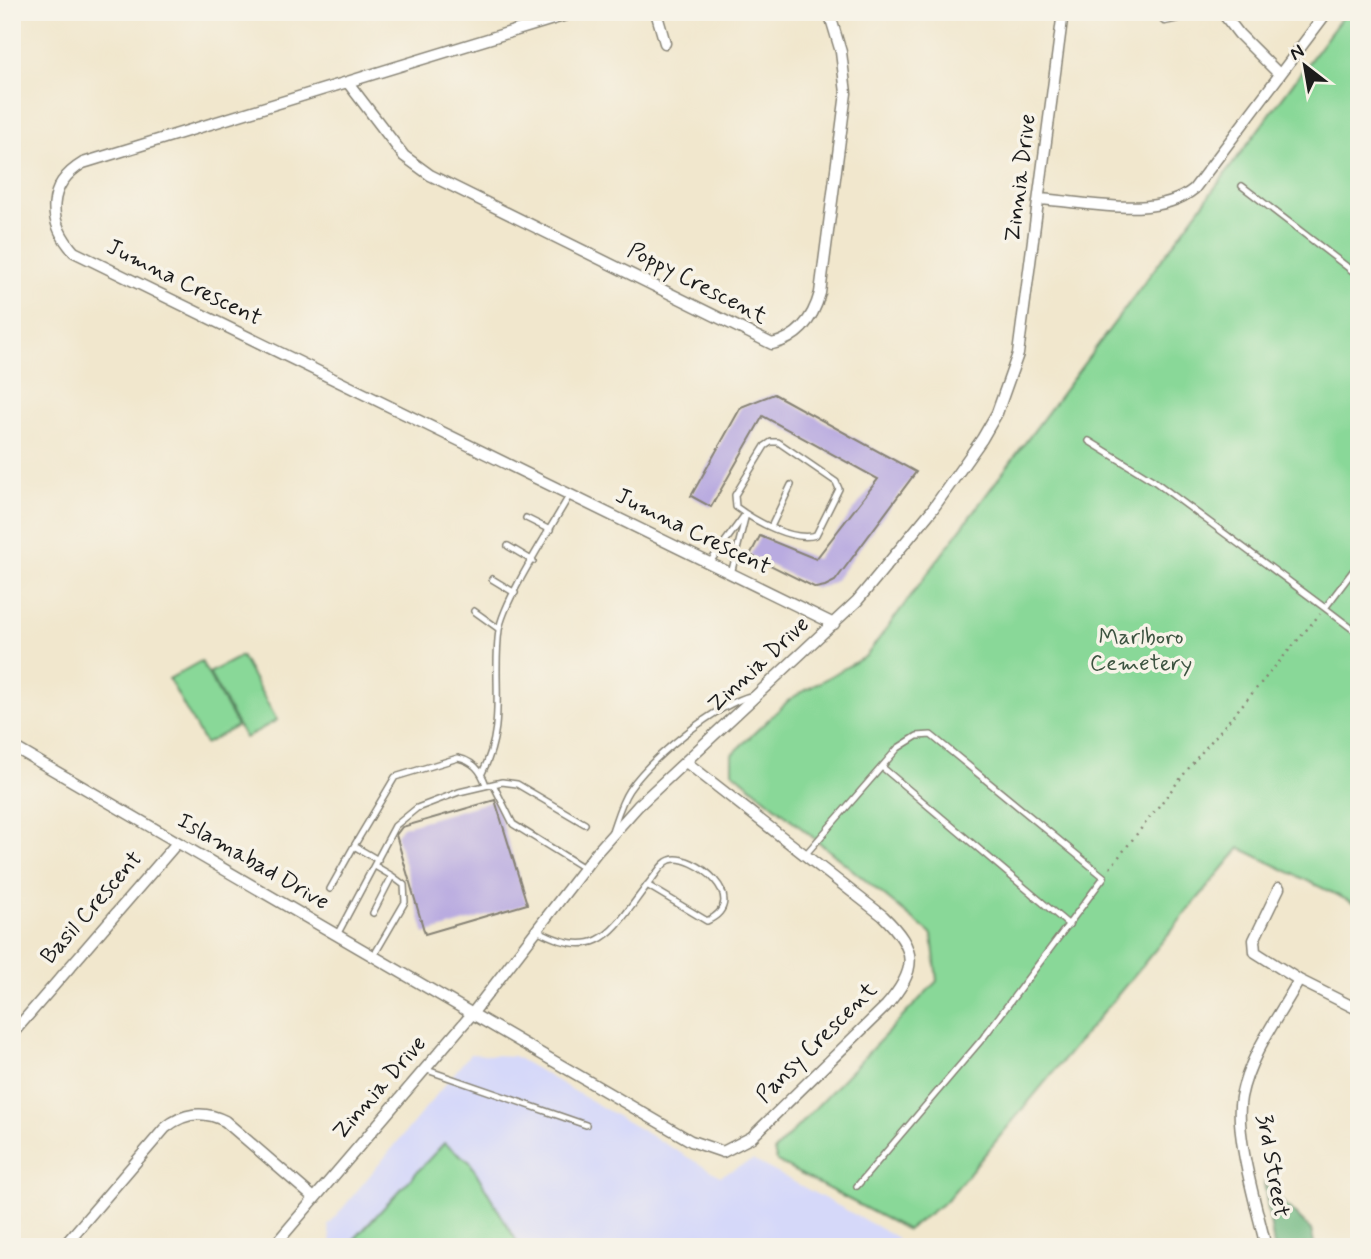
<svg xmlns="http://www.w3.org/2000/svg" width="1371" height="1259" font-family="Mynerve,sans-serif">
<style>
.built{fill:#d5d8f9}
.green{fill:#89d898;stroke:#527a5a;stroke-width:2}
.forest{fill:#6eb880;stroke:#456a4e;stroke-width:2}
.building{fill:#b9abe0}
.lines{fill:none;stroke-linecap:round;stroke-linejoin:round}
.service-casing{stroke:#868274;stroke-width:8}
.minor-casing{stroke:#868274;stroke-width:13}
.path{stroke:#868274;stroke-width:2.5;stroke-dasharray:2 5;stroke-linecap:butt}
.service{stroke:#fff;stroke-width:5}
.minor{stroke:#fff;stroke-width:10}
.labels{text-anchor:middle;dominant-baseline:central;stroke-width:7;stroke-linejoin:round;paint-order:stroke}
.street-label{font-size:23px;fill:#1c1c1c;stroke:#f7f3e8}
.park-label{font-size:23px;fill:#3d5441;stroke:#f7f3e8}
</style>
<rect width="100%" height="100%" fill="#f7f3e8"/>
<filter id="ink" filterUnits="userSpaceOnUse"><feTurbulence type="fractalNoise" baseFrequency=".0143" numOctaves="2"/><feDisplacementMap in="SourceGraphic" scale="14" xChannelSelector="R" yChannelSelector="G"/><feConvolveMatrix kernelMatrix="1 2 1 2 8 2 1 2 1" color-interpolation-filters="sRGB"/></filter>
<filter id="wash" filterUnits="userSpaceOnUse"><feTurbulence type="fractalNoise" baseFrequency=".00686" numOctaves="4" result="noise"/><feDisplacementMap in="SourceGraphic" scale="28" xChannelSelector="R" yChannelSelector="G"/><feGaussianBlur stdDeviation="1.57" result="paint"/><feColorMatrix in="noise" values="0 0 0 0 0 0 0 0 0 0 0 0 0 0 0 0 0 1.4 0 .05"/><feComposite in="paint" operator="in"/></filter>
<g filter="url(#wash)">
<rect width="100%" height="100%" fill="#f1e7cd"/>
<path class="built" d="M470,1054L514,1056L720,1176L753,1160L898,1238L891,1247H332L328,1226Z"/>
<path class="green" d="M1346,12H1359V906L1240,848L946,1201L907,1230L777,1162L774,1151L937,981L932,935L732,771V754L790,699L866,656Z
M241,656L277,720L245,738L209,673Z
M201,661L237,726L205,744L169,679Z
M444,1143L470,1162L520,1247H347Z"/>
<path class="forest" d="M1264,1183L1311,1230L1315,1247H1274Z"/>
<g id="blocks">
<path class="building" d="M774,394L916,472L835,581L825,586L816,588L750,555L760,536L816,559L878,479L763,416L711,507L691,496L741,407Z
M495,800L527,904L425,934L396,835L402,827Z"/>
</g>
</g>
<g filter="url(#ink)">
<use href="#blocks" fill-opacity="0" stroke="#868274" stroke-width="2"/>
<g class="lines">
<defs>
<path id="service" d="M1242,186L1359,276
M1089,441L1154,481L1325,608L1359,563
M771,442H778L836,482L839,489L816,535C792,542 755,521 736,507L735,495L765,446Z
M526,518L550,530
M771,527L791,485
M508,546L533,561
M710,562L744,516
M731,574L746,514
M492,579L515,593
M1325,608L1359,634
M474,611L499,629
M882,767L1069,925
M482,773C507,726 492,680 499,630C504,599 552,527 569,496
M493,784L513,824L584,868
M612,831C617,817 621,802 629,790C651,758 716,704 754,695
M354,846L395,777L458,758C473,761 481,770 486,785
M805,855L898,748L917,736L931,735L1104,877L983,1038L857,1186
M330,889L354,846L378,860
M373,913L392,876L375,866
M537,930C603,966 615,925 652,879C657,873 663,862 670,860C693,852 753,900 707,921L647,885
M337,935L395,826L417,808L459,792L502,782L517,784L585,824
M373,957L405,902L404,885L392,876
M424,1069L586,1125"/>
<path id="minor" d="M576,12L83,163C46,185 47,222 74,252L834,624
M656,12L665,43
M1222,12L1239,34L1279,74
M1165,19L1196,12
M349,84L404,156L430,175L772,344C799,338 813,319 820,293L846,93L841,52L829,12
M1040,199C1087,202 1156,220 1194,189L1327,12
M12,746L691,1141L723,1152L752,1137L886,1006C918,969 918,950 883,916L686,762
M1279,888L1254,940L1255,952L1299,980L1359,1010
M12,1034L177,843
M63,1247L165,1128C183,1113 204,1110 225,1121L314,1198
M273,1247L472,1014L596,853L638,806L857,601L932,510L982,439L997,413L1018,354L1063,12
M1266,1247C1257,1208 1234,1134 1241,1097C1249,1056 1279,1016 1299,980"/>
</defs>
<use href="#service" class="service-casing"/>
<use href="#minor" class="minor-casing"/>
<path class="path" d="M1110,868L1196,759L1320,614"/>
<use href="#service" class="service"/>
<use href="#minor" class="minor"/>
</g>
</g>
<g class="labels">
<g class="street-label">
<text transform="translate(1021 178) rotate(-83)">Zinnia Drive</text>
<text transform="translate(184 283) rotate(26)">Jumna Crescent</text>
<text transform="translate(697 284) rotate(27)">Poppy Crescent</text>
<text transform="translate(693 532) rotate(26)">Jumna Crescent</text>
<text transform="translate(759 665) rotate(-43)">Zinnia Drive</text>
<text transform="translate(253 862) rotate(30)">Islamabad Drive</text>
<text transform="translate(92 908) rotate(-49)">Basil Crescent</text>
<text transform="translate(817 1043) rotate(-45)">Pansy Crescent</text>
<text transform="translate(380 1088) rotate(-49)">Zinnia Drive</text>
<text transform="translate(1272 1166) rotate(80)">3rd Street</text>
</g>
<g class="park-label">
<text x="1141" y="638">Marlboro<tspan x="1141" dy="26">Cemetery</tspan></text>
</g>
</g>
<rect width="1371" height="1259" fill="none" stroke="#f7f3e8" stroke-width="42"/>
<g transform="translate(1305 66) rotate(329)" stroke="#f7f3e8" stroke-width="5" paint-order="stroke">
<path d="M0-5L12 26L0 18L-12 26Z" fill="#1c1c1c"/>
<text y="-10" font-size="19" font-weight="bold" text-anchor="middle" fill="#1c1c1c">N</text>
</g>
</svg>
